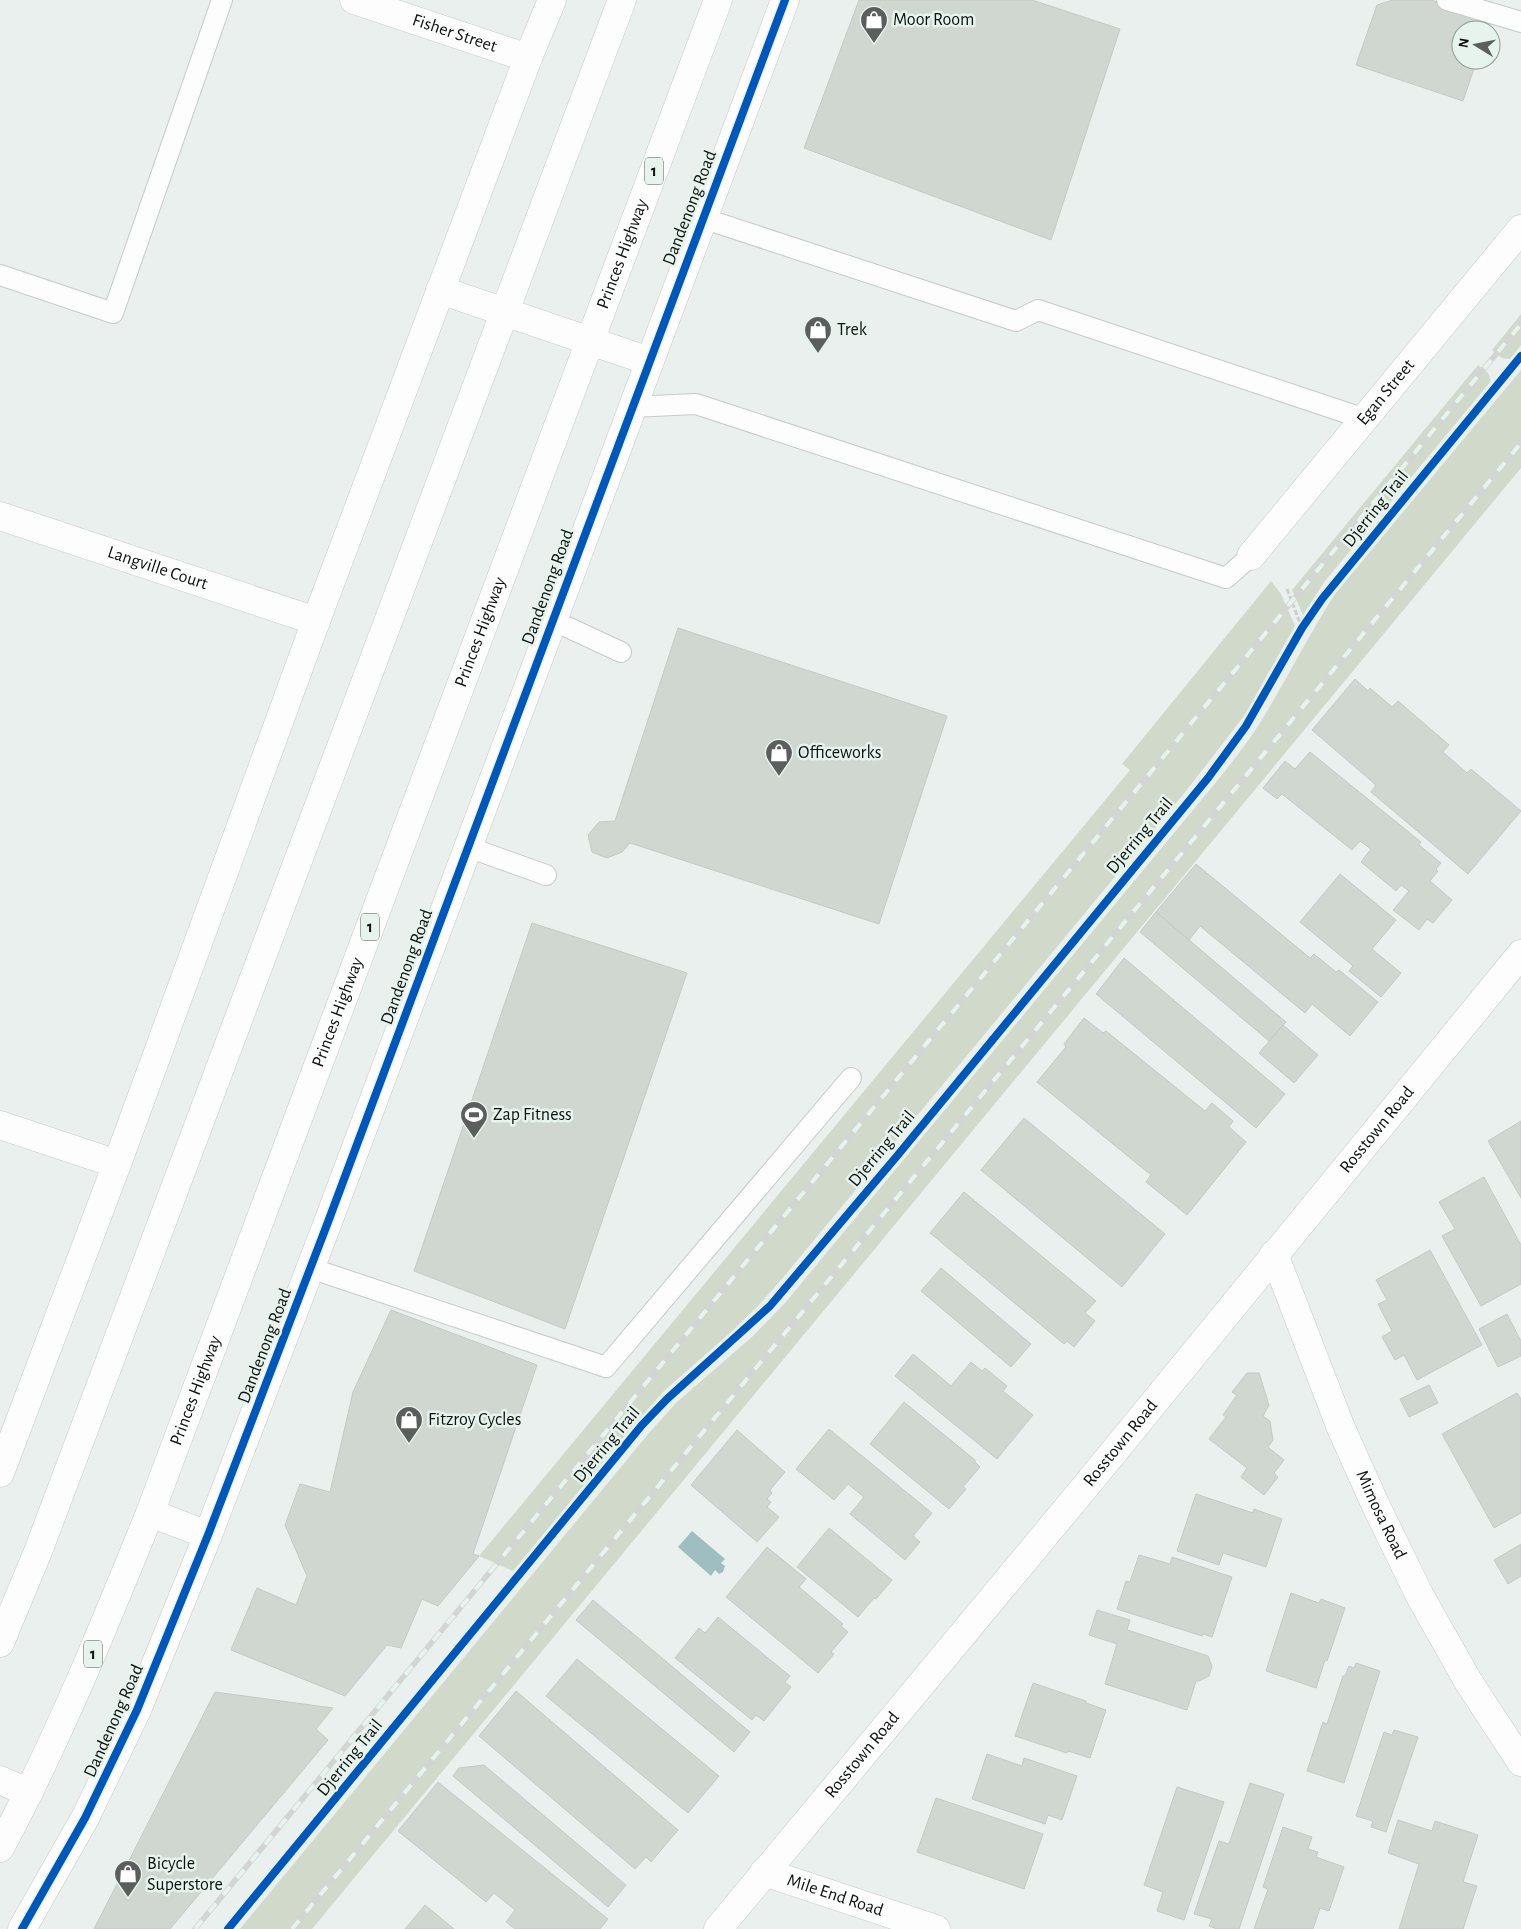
<svg xmlns="http://www.w3.org/2000/svg" width="1521" height="1929" font-family="'Alegreya Sans',sans-serif">
<style>
.green{fill:#d1d9cb}
.water{fill:#9ebec2}
.building{fill:#d0d7d1;stroke:#c5c9c6}
.lines{fill:none;stroke-linecap:round;stroke-linejoin:round}
.lane-casing{stroke:#c6cac8;stroke-width:22}
.street-casing{stroke:#c6cac8;stroke-width:29}
.highway-casing{stroke:#c6cac8;stroke-width:29}
.path{stroke:#cccfce;stroke-width:3;stroke-dasharray:5 2.5;stroke-linecap:butt}
.lane{stroke:#fcfdfc;stroke-width:20}
.street{stroke:#fcfdfc;stroke-width:28}
.highway{stroke:#fcfdfc;stroke-width:28}
.rail-casing{stroke:#d2d5d4;stroke-width:5.5}
.rail{stroke:#e7f3ed;stroke-width:4;stroke-dasharray:11;stroke-linecap:butt}
.cycleway-casing{stroke:#e7f3ed;stroke-width:11}
.cycleway{stroke:#0057b8;stroke-width:8}
.labels{text-anchor:middle;dominant-baseline:central;stroke-width:5;stroke-linejoin:round;paint-order:stroke}
.shield{fill:#e7f3ed;stroke:#4e5552;stroke-width:1}
.shield-label{font-size:16px;font-weight:bold;fill:#0d110f}
.poi-label{font-size:18px;fill:#0d110f;stroke:#e7f3ed;text-anchor:start}
.street-label{font-size:18px;fill:#0d110f;stroke:#e7f3ed}
</style>
<rect width="100%" height="100%" fill="#eaf0ed"/>
<path class="green" d="M1521,314V345L1510,359L1502,358L1492,350Z
M1478,365L1488,373L1491,381L1325,581L1303,615L1292,590Z
M1521,370V468L312,1929H240L649,1433L677,1402L753,1336L785,1303L1217,781C1235,759 1252,737 1266,713C1290,673 1310,633 1335,594Z
M1271,581L1281,594L1295,626L1244,716L1186,791L781,1280L758,1306L730,1333L664,1391L631,1428L513,1571L479,1556L1130,770L1122,764Z"/>
<path class="water" d="M692,1531L725,1559L721,1563L725,1566L723,1572L719,1574L715,1570L711,1576L678,1547Z"/>
<path class="building" d="M859,0H1032L1120,29L1051,240L804,148Z
M1393,0H1431L1490,20L1487,30H1461V60H1477L1463,101L1356,65L1377,5Z
M678,628L947,716L879,924L630,843L622,852L607,858L592,852L588,835L599,822L615,821Z
M1355,679L1368,691L1370,688L1392,707L1398,701L1449,745L1443,752L1467,773L1471,769L1521,811L1468,874L1371,792L1376,785L1312,730Z
M1310,752L1421,842L1419,845L1441,863L1436,869L1438,871L1430,881L1452,900L1433,923L1427,919L1419,930L1393,910L1409,891L1401,885L1396,891L1361,862L1371,849L1360,841L1352,850L1282,794L1277,799L1263,788L1285,761L1295,769Z
M1196,864L1310,958L1314,954L1336,972L1339,970L1378,1002L1350,1036L1312,1004L1305,1013L1200,926L1189,940L1156,912Z
M1340,874L1396,920L1372,949L1401,973L1381,997L1349,971L1353,966L1300,922Z
M1156,912L1286,1022L1269,1041L1140,932Z
M532,923L687,973L565,1329L414,1271Z
M1124,958L1285,1094L1256,1128L1096,994Z
M1084,1018L1103,1033L1106,1031L1205,1111L1212,1103L1233,1121L1229,1127L1246,1142L1187,1215L1146,1182L1151,1175L1037,1082L1066,1047L1064,1044Z
M1283,1025L1318,1055L1294,1083L1259,1053Z
M1024,1118L1165,1234L1122,1287L981,1170Z
M1521,1121V1198L1488,1141Z
M1484,1177L1521,1245V1284L1481,1306L1442,1236L1455,1229L1439,1202Z
M964,1192L1096,1301L1085,1313L1095,1321L1074,1347L1067,1341L1064,1344L930,1233Z
M1430,1250L1482,1345L1417,1380L1404,1355L1395,1360L1382,1337L1392,1331L1378,1304L1387,1300L1376,1280Z
M941,1268L1031,1344L1011,1367L921,1291Z
M391,1310L537,1365L473,1554L479,1556L438,1606L422,1599L401,1648L387,1645L345,1696L231,1650L257,1588L296,1605L307,1576L285,1525L300,1484L330,1492L353,1392Z
M1507,1314L1521,1341V1356L1498,1367L1479,1329Z
M913,1354L951,1386L971,1362L982,1371L985,1368L1007,1386L1003,1391L1033,1415L997,1459L895,1376Z
M1247,1373H1259L1269,1405L1263,1416L1270,1421L1273,1440L1268,1447L1284,1460L1274,1473L1278,1477L1264,1495L1241,1477L1247,1468L1209,1439L1226,1417L1223,1415L1237,1395L1232,1392Z
M1429,1385L1438,1403L1409,1417L1400,1399Z
M1517,1393L1521,1399V1513L1494,1528L1442,1434Z
M904,1402L975,1460V1462L980,1467L963,1487L966,1489L949,1509L870,1444Z
M829,1429L932,1513L913,1536L920,1542L905,1560L850,1514L864,1497L848,1484L834,1500L796,1469Z
M737,1430L785,1472L770,1490L772,1493L767,1499L771,1502L767,1507L779,1517L757,1542L691,1485Z
M1196,1494L1253,1513L1254,1509L1282,1519L1266,1567L1223,1553L1219,1565L1177,1551Z
M829,1528L892,1580L876,1599L874,1598L858,1617L797,1567Z
M1521,1544V1576L1508,1584L1494,1560Z
M767,1547L806,1579L799,1587L843,1624L841,1626L848,1632L831,1652L834,1654L818,1673L726,1597Z
M1139,1555L1170,1564L1172,1557L1232,1577L1212,1637L1203,1634L1202,1636L1117,1609L1126,1581L1130,1582Z
M1291,1593L1319,1603L1321,1599L1345,1608L1327,1661L1325,1660L1316,1688L1266,1671Z
M593,1600L750,1732L734,1752L576,1620Z
M1097,1610L1130,1620L1127,1630L1208,1656L1212,1666L1209,1676L1199,1681H1196L1187,1710L1105,1684L1117,1644L1089,1635Z
M718,1617L790,1676L785,1682L791,1687L764,1721L756,1715L752,1720L675,1658L699,1628L705,1633Z
M577,1659L719,1776L688,1813L546,1696Z
M1356,1663L1380,1671L1344,1783L1307,1771L1323,1722L1327,1724L1343,1676H1345L1349,1666L1354,1668Z
M1033,1683L1086,1701V1703L1106,1710L1090,1758L1068,1751L1067,1753L1015,1736Z
M516,1691L678,1830L651,1862L646,1857L635,1869L479,1736Z
M215,1692L333,1708L316,1729L328,1740L170,1929H94Z
M1394,1730L1418,1737L1386,1832L1371,1827L1373,1821L1356,1816L1384,1732L1392,1735Z
M987,1754L1022,1766L1024,1758L1077,1776L1062,1820L1048,1815L1045,1824L972,1799Z
M484,1765L626,1885L608,1907L453,1776L459,1768Z
M438,1782L608,1919L600,1929H515L506,1922L515,1910L494,1893L486,1902L398,1831Z
M1250,1783L1284,1794L1239,1929H1217L1209,1926L1212,1919L1194,1914L1219,1841L1229,1844Z
M1177,1787L1224,1802L1184,1920L1157,1911L1163,1892L1144,1885Z
M936,1798L1043,1834L1024,1889L917,1852Z
M1398,1820L1432,1831L1435,1821L1478,1835L1463,1882L1477,1886L1463,1929H1399L1419,1864L1388,1853Z
M1283,1827L1312,1837L1308,1849L1318,1852L1316,1857L1344,1867L1329,1911L1320,1908L1313,1929H1254L1268,1889L1263,1887Z
M425,1905L454,1929H405Z"/>
<g class="lines">
<defs>
<path id="lane" d="M1447,0L1521,22
M702,218L1016,321L1038,310L1365,419
M0,275L113,313L222,0
M631,407L696,404L1226,578L1251,556
M552,620L621,652
M468,847L546,875
M310,1268L606,1367L851,1078"/>
<g id="street">
<path id="s1" d="M354,0L528,58"/>
<path d="M440,290L649,361"/>
<path id="s2" d="M0,516L316,621"/>
<path id="s3" d="M1251,556L1521,229"/>
<path d="M0,1125L117,1164"/>
<path id="s4" d="M1274,1254L1341,1428L1376,1506L1421,1598L1468,1681L1521,1762"/>
<path d="M0,1473L117,1164L316,621L528,58L552,0"/>
<path d="M150,1513L208,1535"/>
<path d="M0,1780L29,1793"/>
<path id="s5" d="M764,1872L936,1929"/>
<path d="M22,1929L85,1818L137,1710L208,1535L328,1222L785,0"/>
<path id="s6" d="M718,1929L1085,1487L1521,954"/>
</g>
<g id="highway">
<path d="M0,1643L39,1549L622,0"/>
<path id="s7" d="M0,1848C58,1740 104,1626 150,1513L718,0"/>
</g>
</defs>
<use href="#lane" class="lane-casing"/>
<use href="#street" class="street-casing"/>
<use href="#highway" class="highway-casing"/>
<path class="path" d="M1287,589L1302,628"/>
<use href="#lane" class="lane"/>
<use href="#street" class="street"/>
<use href="#highway" class="highway"/>
<defs>
<path id="rail" d="M195,1929L1521,324
M292,1929L1521,443"/>
</defs>
<use href="#rail" class="rail-casing"/>
<use href="#rail" class="rail"/>
<defs>
<path id="cycleway" d="M22,1929L85,1818L137,1710L208,1535L328,1222L785,0
M228,1929L642,1425L667,1399L770,1306L897,1156L1208,778L1246,726L1302,628L1322,599L1521,356"/>
</defs>
<use href="#cycleway" class="cycleway-casing"/>
<use href="#cycleway" class="cycleway"/>
</g>
<defs>
<symbol id="shop-pin" viewBox="-11 -11 22 30"><path d="M0 17L-7.5 6A9.5 9.5 0 1 1 7.5 6Z" fill="#5a5f5d" stroke="#e7f3ed"/><path d="M-5-2.5h2.3a2.7 3.5 0 0 1 5.4 0H5L5.5 6h-11ZM-1.5-2.5h3a1.5 2.3 0 0 0-3 0Z" fill="#fff"/></symbol>
<symbol id="stadium-pin" viewBox="-11 -11 22 30"><path d="M0 17L-7.5 6A9.5 9.5 0 1 1 7.5 6Z" fill="#5a5f5d" stroke="#e7f3ed"/><path d="M0-5a6.5 5 0 1 0 0 10a6.5 5 0 1 0 0-10ZM-3.5-1.8h7v3.6h-7Z" fill="#fff"/></symbol>
</defs>
<g fill-rule="evenodd">
<use href="#shop-pin" x="858" y="4" width="32" height="43"/>
<use href="#shop-pin" x="802" y="314" width="32" height="43"/>
<use href="#shop-pin" x="763" y="737" width="32" height="43"/>
<use href="#stadium-pin" x="458" y="1099" width="32" height="43"/>
<use href="#shop-pin" x="393" y="1404" width="32" height="43"/>
<use href="#shop-pin" x="112" y="1858" width="32" height="43"/>
</g>
<g class="labels">
<g class="shield">
<rect x="645" y="157.5" width="18" height="27" rx="4"/>
<rect x="361" y="913.5" width="18" height="27" rx="4"/>
<rect x="84" y="1640.5" width="18" height="27" rx="4"/>
</g>
<g class="shield-label">
<text x="654" y="171">1</text>
<text x="370" y="927">1</text>
<text x="93" y="1654">1</text>
</g>
<g class="poi-label">
<text x="893" y="20">Moor Room</text>
<text x="837" y="330">Trek</text>
<text x="798" y="753">Officeworks</text>
<text x="493" y="1115">Zap Fitness</text>
<text x="428" y="1420">Fitzroy Cycles</text>
<text x="147" y="1864">Bicycle<tspan x="147" dy="21">Superstore</tspan></text>
</g>
<g class="street-label">
<text stroke="none"><textPath href="#s1" startOffset="106">Fisher Street</textPath></text>
<text transform="translate(690 208) rotate(-69)">Dandenong Road</text>
<text stroke="none"><textPath href="#s7" startOffset="1712">Princes Highway</textPath></text>
<text stroke="none"><textPath href="#s3" startOffset="212">Egan Street</textPath></text>
<text transform="translate(1376 509) rotate(-51)">Djerring Trail</text>
<text stroke="none"><textPath href="#s2" startOffset="166">Langville Court</textPath></text>
<text transform="translate(548 587) rotate(-70)">Dandenong Road</text>
<text stroke="none"><textPath href="#s7" startOffset="1308">Princes Highway</textPath></text>
<text transform="translate(1140 836) rotate(-50)">Djerring Trail</text>
<text transform="translate(407 967) rotate(-70)">Dandenong Road</text>
<text stroke="none"><textPath href="#s7" startOffset="902">Princes Highway</textPath></text>
<text stroke="none"><textPath href="#s6" startOffset="1036">Rosstown Road</textPath></text>
<text transform="translate(882 1149) rotate(-50)">Djerring Trail</text>
<text transform="translate(265 1346) rotate(-69)">Dandenong Road</text>
<text stroke="none"><textPath href="#s7" startOffset="498">Princes Highway</textPath></text>
<text stroke="none"><textPath href="#s6" startOffset="631">Rosstown Road</textPath></text>
<text transform="translate(607 1445) rotate(-50)">Djerring Trail</text>
<text stroke="none"><textPath href="#s4" startOffset="282">Mimosa Road</textPath></text>
<text transform="translate(114 1721) rotate(-66)">Dandenong Road</text>
<text stroke="none"><textPath href="#s6" startOffset="226">Rosstown Road</textPath></text>
<text transform="translate(350 1758) rotate(-51)">Djerring Trail</text>
<text stroke="none"><textPath href="#s5" startOffset="75">Mile End Road</textPath></text>
</g>
</g>
<g transform="translate(1476 45) rotate(280)"><circle r="24" fill="#e7f3ed" stroke="#909994"/>
<path d="M0-4L9 19L0 12L-9 19Z" fill="#5a5f5d"/>
<text y="-8" font-size="14" font-weight="bold" text-anchor="middle" fill="#0d110f">N</text>
</g>
</svg>
